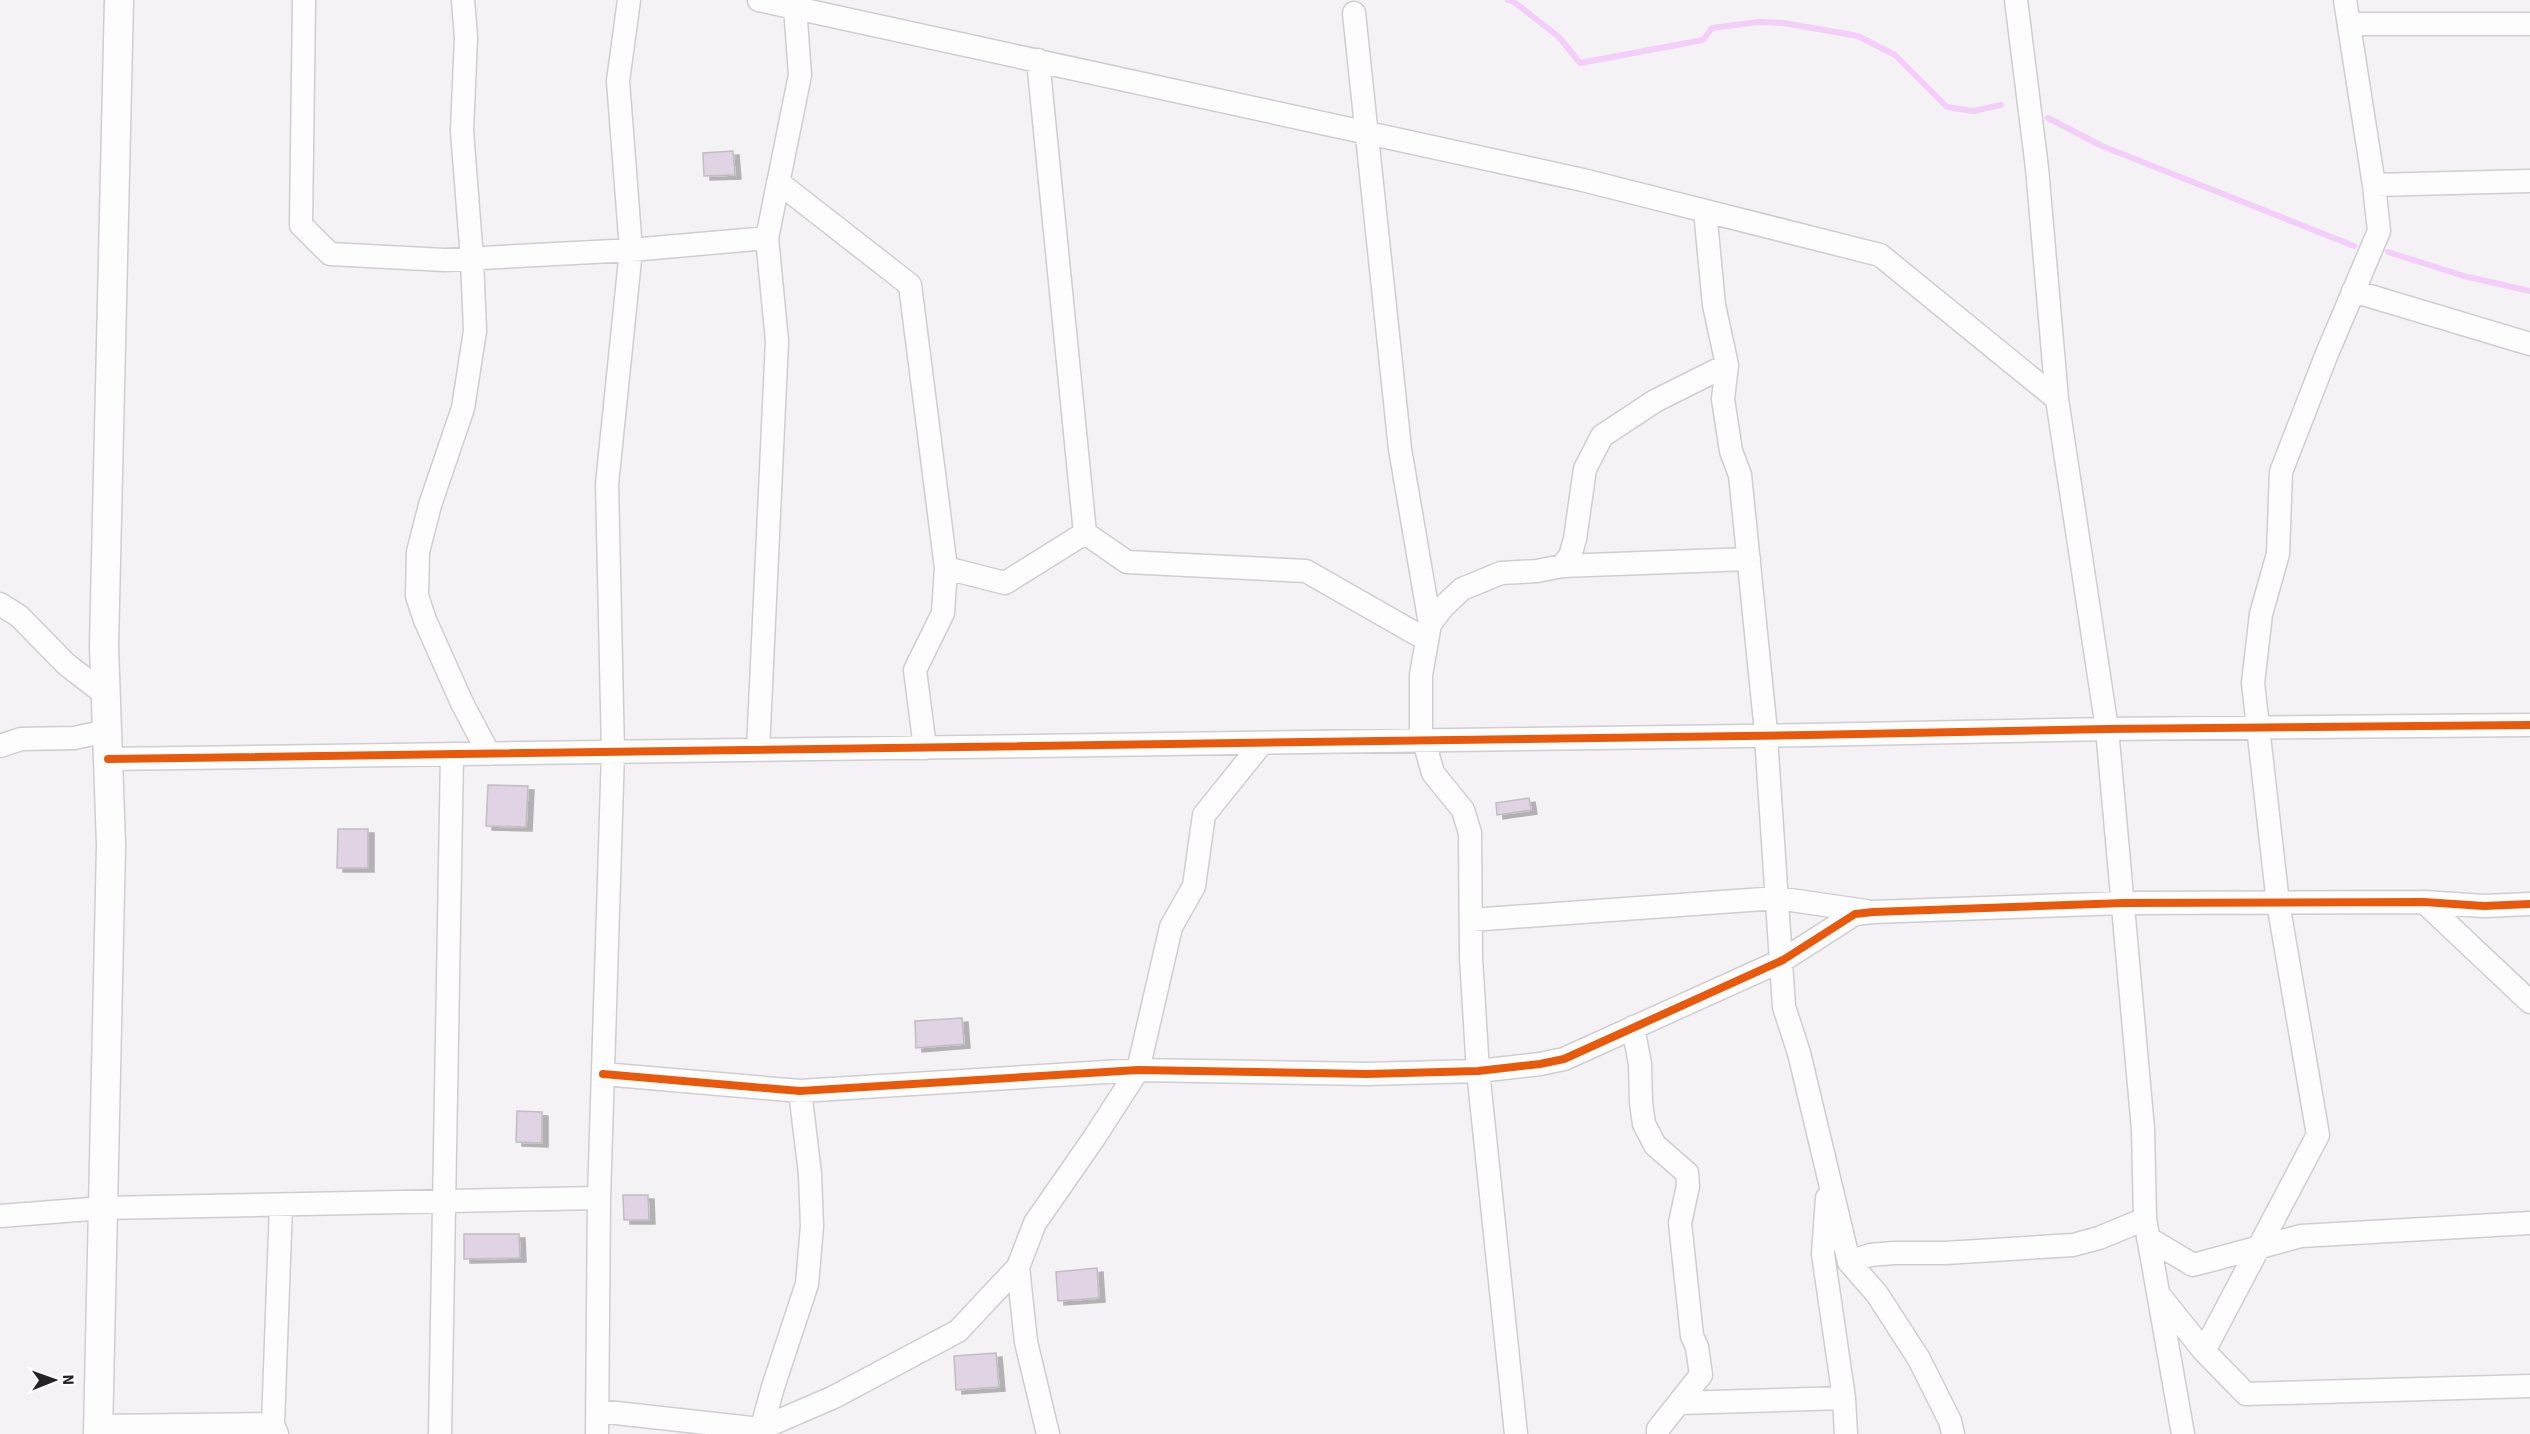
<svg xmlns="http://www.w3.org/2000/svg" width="2530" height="1434" font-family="'Source Sans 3',sans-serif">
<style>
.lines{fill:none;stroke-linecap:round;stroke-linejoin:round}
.stream{stroke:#f2cef9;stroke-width:6}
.building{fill:#e0d3e3;stroke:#c1bec1;stroke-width:1.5;filter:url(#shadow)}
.minor-casing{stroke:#cfcdd0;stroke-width:25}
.tertiary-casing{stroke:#cfcdd0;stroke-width:31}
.minor{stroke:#fefdfe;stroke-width:22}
.tertiary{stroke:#fefdfe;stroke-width:28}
.cycleway-casing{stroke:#fff;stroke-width:11}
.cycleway{stroke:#e8590c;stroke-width:8}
</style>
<defs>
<filter id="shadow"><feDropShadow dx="6" dy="4" stdDeviation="0" flood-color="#0004"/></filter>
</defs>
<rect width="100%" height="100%" fill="#f5f2f6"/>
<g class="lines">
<path class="stream" d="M1508,0L1514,2L1559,37L1580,63L1703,40L1712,28L1758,22L1784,23L1858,36L1895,55L1947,107L1973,111L2001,105
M2048,118L2102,146L2354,246
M2388,252L2464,276L2530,291"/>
</g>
<path class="building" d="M733,151L735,175L704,176L703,153Z
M488,785L528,786L526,827L486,826Z
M1529,798L1531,810L1497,815L1496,803Z
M338,829H368V868H337Z
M962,1018L964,1044L916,1048L915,1021Z
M517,1111L542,1112V1143L516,1142Z
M623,1195H648L649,1220H624Z
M464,1234H519L520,1258L464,1259Z
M1097,1268L1099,1298L1058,1301L1056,1272Z
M996,1353L999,1387L956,1390L954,1356Z"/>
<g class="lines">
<defs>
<path id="minor" d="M304,0L301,225L330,254L444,260L631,250L767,238
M463,0L466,37L462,131L472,259L475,331L463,408L430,505L418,552L417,596L425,620L462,703L489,754
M759,0L1583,180L1880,255L2057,399
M2016,0L2037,168L2057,399L2107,729L2143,1129L2145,1219L2183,1434
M1354,13L1400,449L1430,624L1421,675V731L1433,773L1463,810L1470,833L1471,958L1478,1071L1516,1434
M2349,24H2530
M1038,60L1085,533
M778,182L910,285L946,568L943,613L915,670L925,748
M2374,185L2530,181
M1705,211L1714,305L1727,365L1723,399L1731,451L1740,475L1765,722L1784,1007L1799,1053L1849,1262L1877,1294L1919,1359L1950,1421L1953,1434
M2353,291L2530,344
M1562,566L1570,556L1575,539L1585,469L1602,436L1655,401L1727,365
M946,568L1005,583L1085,533L1127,562L1306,571L1427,640
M0,604L19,616L66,664L106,695
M1430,624L1443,607L1462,589L1501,573L1537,571L1562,566L1749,559
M0,746L21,739L74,738L107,731
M758,750L777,341L767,238L800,75L795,7
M108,759L1809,735L2107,729L2530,725
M2424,902L2530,1002
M1471,920L1777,898L1866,911
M1633,1027L1640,1064L1641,1103L1644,1124L1655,1145L1687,1173L1688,1186L1680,1223L1692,1336L1697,1347L1701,1375L1658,1429V1434
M603,1074L800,1091L1138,1070L1367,1074L1478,1071L1540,1064L1564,1059L1783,960L1855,914L1873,912L2124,903L2424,902L2484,906L2530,904
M1827,1198L1823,1254L1844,1398L1846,1434
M0,1216L103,1208L599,1198
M2148,1238L2193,1265L2301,1236L2530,1223
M1849,1262L1870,1255L1894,1253H1945L2073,1245L2099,1238L2145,1219
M1018,1267L1026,1342L1048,1434
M2159,1295L2204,1351L2246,1394L2530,1386
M2204,1351L2318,1135L2278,903L2253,683L2261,614L2278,554L2281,472L2326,356L2379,231L2374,185L2345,0
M1679,1403L1844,1398
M598,1411L760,1429L834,1397L958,1331L1018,1267L1035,1223L1094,1138L1138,1070L1171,927L1194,886L1204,815L1262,743
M98,1426L273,1424
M277,1434L273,1424L281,1205
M440,1434L452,754
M597,1434L599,1198L613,752L607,484L631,250L618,81L629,0
M760,1434L773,1387L807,1284L812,1226L810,1174L800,1091"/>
<path id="tertiary" d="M98,1434L111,845L104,646L119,0"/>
</defs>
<use href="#minor" class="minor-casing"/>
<use href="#tertiary" class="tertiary-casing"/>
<use href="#minor" class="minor"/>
<use href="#tertiary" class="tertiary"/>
<defs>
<path id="cycleway" d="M108,759L1809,735L2107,729L2530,725
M603,1074L800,1091L1138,1070L1367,1074L1478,1071L1540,1064L1564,1059L1783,960L1855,914L1873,912L2124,903L2424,902L2484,906L2530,904"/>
</defs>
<use href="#cycleway" class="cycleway-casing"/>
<use href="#cycleway" class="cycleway"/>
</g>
<g transform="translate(54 1380) rotate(89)" stroke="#ffffff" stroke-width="4.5" paint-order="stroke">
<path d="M0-4.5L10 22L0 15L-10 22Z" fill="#242225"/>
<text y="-9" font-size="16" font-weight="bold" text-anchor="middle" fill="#242225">N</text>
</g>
</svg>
